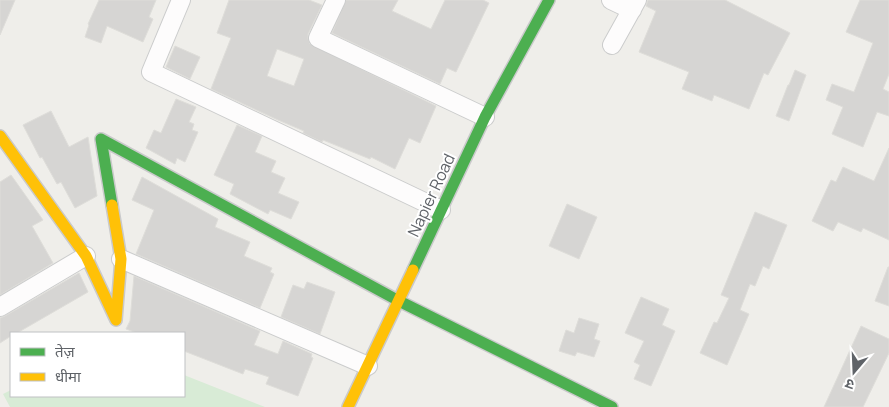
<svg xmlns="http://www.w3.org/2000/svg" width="889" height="407" font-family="Manrope,'Noto Sans Devanagari',sans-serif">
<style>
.green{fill:#d8ebd6}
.building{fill:#d6d5d3;stroke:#deddd9;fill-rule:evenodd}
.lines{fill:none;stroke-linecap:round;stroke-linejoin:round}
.street-casing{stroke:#cbcccc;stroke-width:20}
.fast-casing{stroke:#cacacb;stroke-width:14}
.slow-casing{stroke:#cacacb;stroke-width:14}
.street{stroke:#fdfcfc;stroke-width:18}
.fast{stroke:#4caf50;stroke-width:11}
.slow{stroke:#ffc107;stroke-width:11}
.labels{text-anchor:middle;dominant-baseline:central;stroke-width:4;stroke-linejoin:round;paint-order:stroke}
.street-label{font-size:16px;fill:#5f6368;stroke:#fff}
</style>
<rect width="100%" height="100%" fill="#efeeea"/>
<path class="green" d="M184,375L265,407H10L3,394L11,390V396H184Z"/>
<path class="building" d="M0,0H15L0,35Z
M99,0H156L149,17L153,19L143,42L107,26L101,43L85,37L89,25L88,24Z
M229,0H309L322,5L308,34V39L310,44L436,106L420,143L409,138L395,169L371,157L370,159L323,140L322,142L303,133L304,131L278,120L211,89L231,38L217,33ZM277,49L304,59L294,86L267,76Z
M346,0H398L392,11L431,29L445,0H483L489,3L456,72L447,68L440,84L332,33Z
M648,0H725L790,33L768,75L764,73L749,109L714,95L712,101L682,89L689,72L639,52L656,11L646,6Z
M860,0H889V74L883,89L889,92V116L877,112L863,147L832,134L843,107L826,100L832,84L854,92L873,43L846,32Z
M175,46L200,57L190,79L166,67Z
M795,70L806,75L789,121L776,116L788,85H789Z
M176,99L196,107L189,122L194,124L192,130L198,132L185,162L177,158L175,164L146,148L154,130L161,133Z
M51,111L69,147L88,137L97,196L75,208L61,182L57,184L42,157L40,158L23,125Z
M237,125L262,136L255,152L276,161L271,172L285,178L278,193L299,202L291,219L270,210L268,214L230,194L234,184L214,175Z
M889,148V240L863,228L861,232L838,222L833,231L812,221L831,180L836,182L843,167L874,181Z
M11,175L43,220L32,226L53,263L0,295V182Z
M142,177L218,219L215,227L250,242L244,256L272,268L270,272L274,274L260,308L136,254L154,210L132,200Z
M567,204L597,217L579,259L549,246Z
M755,212L787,225L769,269L763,266L755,286L750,284L740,310L749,314L727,365L700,353L714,322L717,323L729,298L721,295Z
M888,267H889V306L875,301Z
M79,273L88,292L17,333H11V336L0,343V318L5,316Z
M134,276L260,331L254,345L278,354L283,341L312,354L311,357L313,358L298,396L266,384L269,377L245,369L243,374L184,351V333H137L126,329L130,321Z
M307,282L335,292L320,334L281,317L293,285L304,289Z
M641,297L669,309L662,325L675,331L651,386L634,379L640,365L634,362L644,341L625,333Z
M579,318L599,324L594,339L600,341L594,357L577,352L575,356L559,351L566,330L574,333Z
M861,326L889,339V353L863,407H824Z"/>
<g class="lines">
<defs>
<path id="street" d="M181,0L151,72L441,210
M336,0L318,38L485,117
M611,0L632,10
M612,45L637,0
M121,259L368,366
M0,307L86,256"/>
<path id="fast" d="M101,139L112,205
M101,139L399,301L612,407
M413,270L485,117L549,0"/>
<path id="slow" d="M0,136L86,256L116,320L121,259L112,205
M348,407L413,270"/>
</defs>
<use href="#street" class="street-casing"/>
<use href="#fast" class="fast-casing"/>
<use href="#slow" class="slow-casing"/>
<use href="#street" class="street"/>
<use href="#fast" class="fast"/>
<use href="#slow" class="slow"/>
</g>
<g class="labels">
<g class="street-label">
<text transform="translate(431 195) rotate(-65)">Napier Road</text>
</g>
</g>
<rect x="10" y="332" width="175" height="65" fill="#ffffff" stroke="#bfc1c3"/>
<rect x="20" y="348" width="25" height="8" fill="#4caf50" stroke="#bfc1c3"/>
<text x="55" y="357" font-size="15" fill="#5f6368">तेज़</text>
<rect x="20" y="373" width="25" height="8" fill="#ffc107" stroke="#bfc1c3"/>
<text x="55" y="382" font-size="15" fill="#5f6368">धीमा</text>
<g transform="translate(854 372) rotate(199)" stroke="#ffffff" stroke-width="4" paint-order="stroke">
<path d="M0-4L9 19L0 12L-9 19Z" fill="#5f6368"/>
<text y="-8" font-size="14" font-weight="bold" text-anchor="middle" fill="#5f6368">उ</text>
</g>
</svg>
